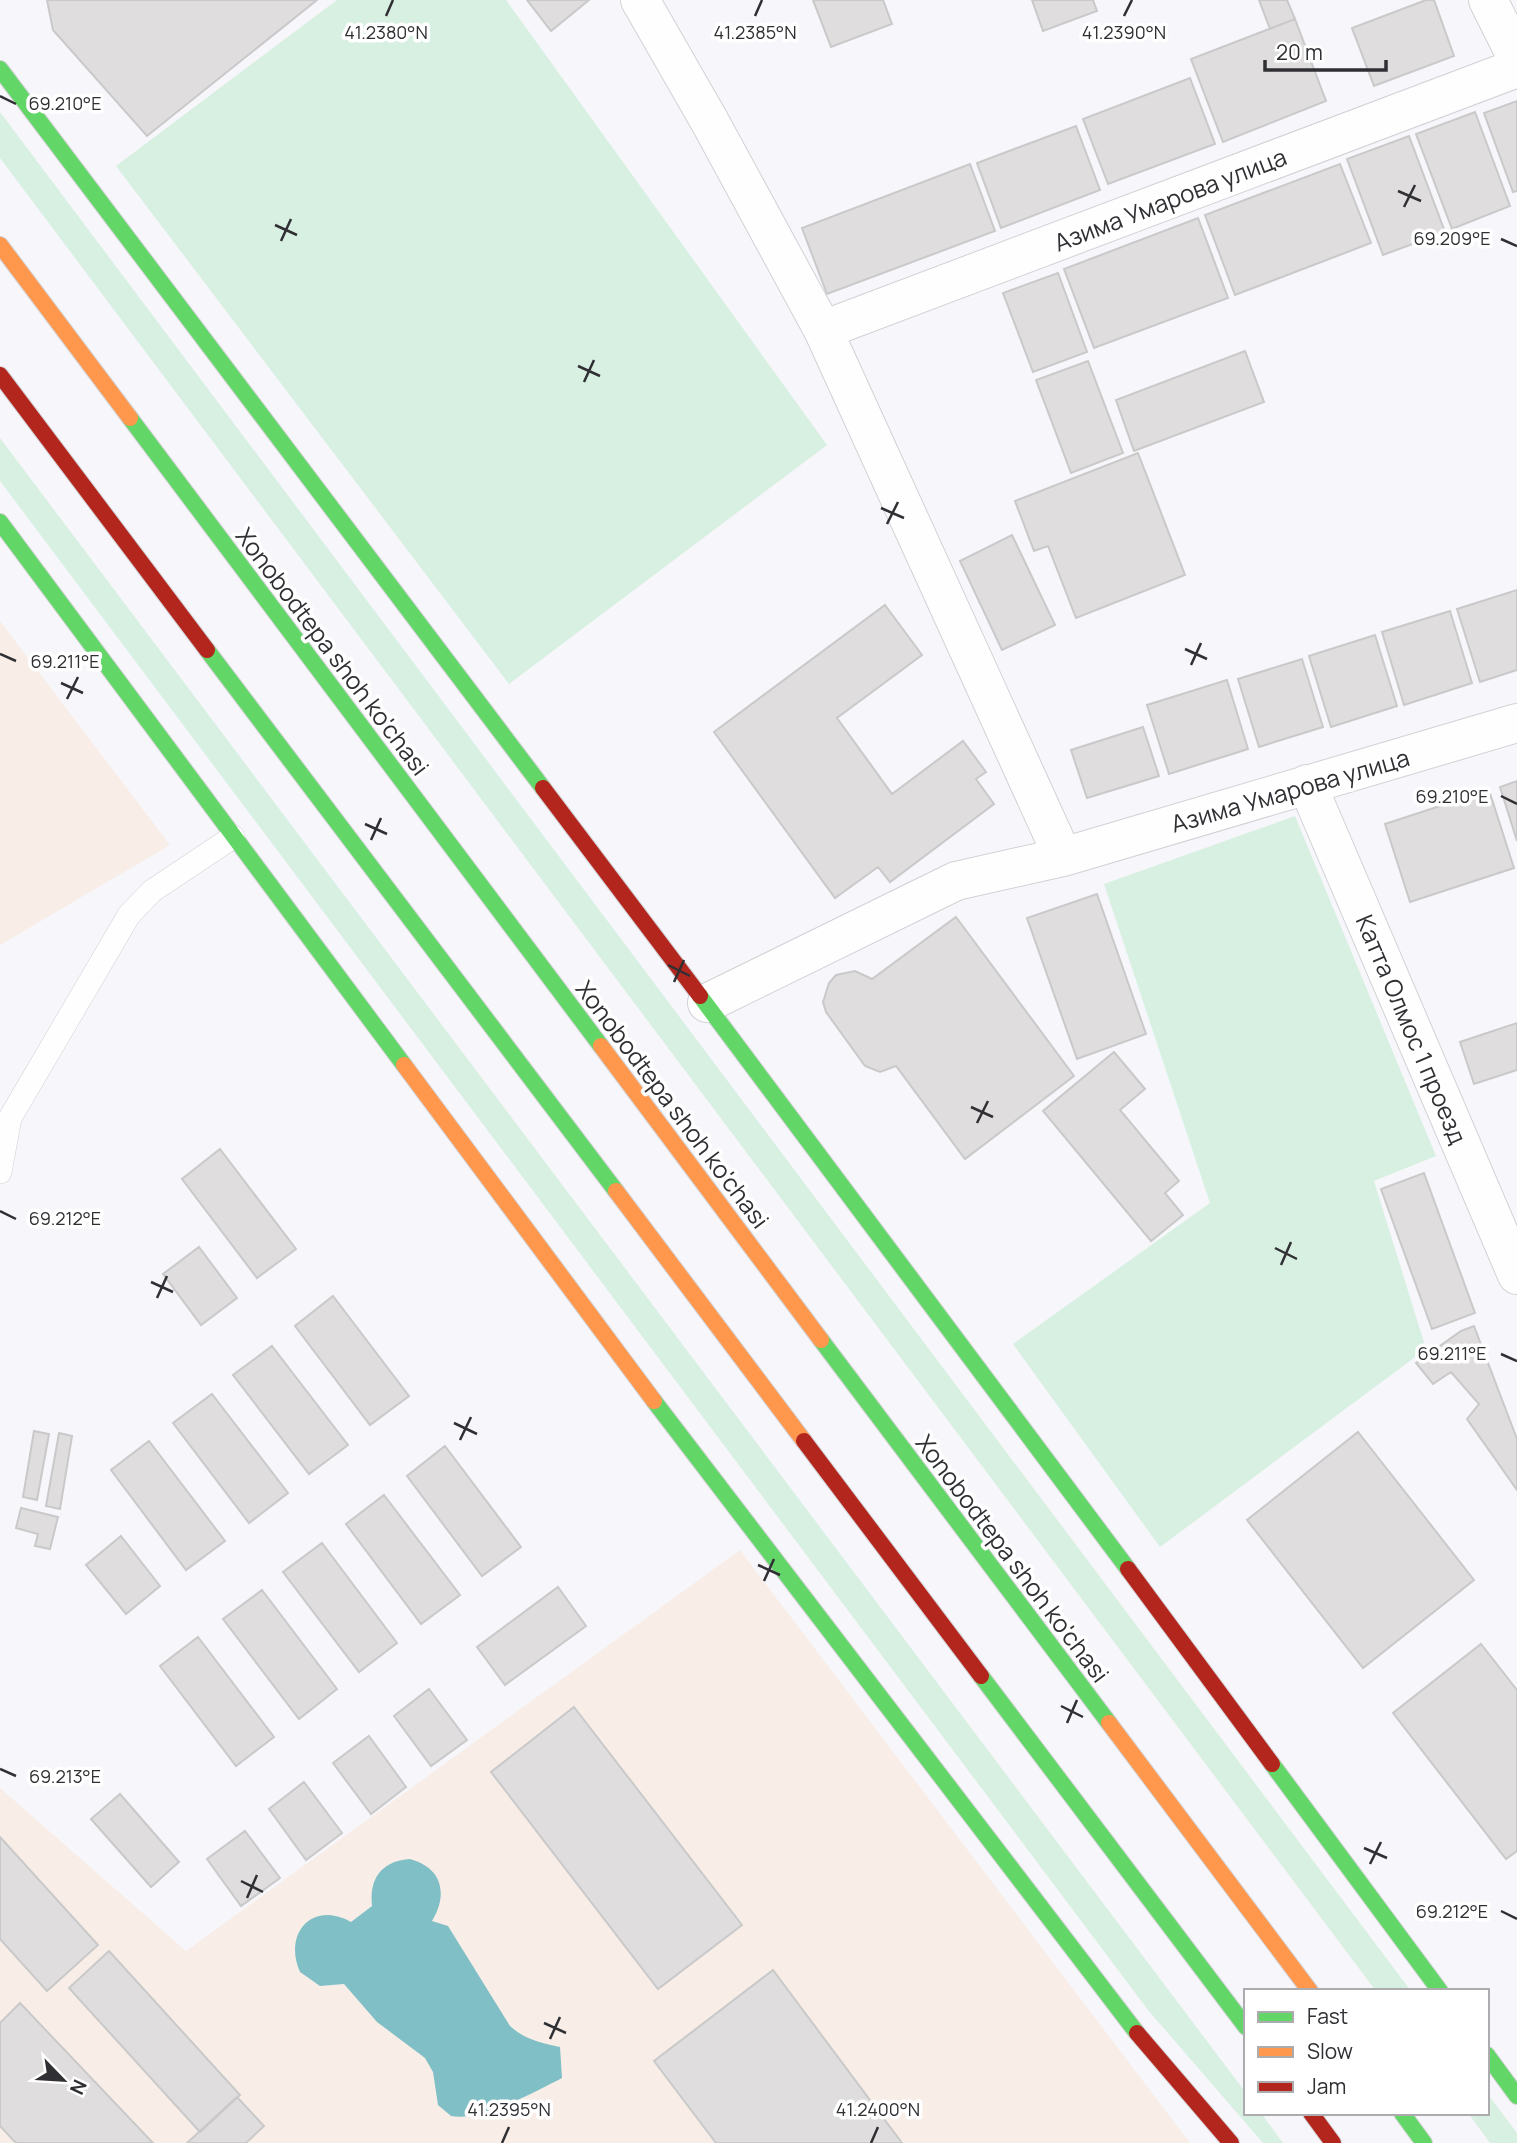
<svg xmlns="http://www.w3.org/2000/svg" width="1517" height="2143" font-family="Manrope,sans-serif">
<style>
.commercial{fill:#f8eee7}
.grass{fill:#d8f0e1}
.water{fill:#81bfc6}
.building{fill:#dfddde;stroke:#cac9ca;stroke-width:2}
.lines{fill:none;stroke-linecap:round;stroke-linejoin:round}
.lane-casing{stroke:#d2d2d6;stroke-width:24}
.street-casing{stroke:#d2d2d6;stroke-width:40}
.fast-casing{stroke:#d2d2d6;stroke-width:18}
.slow-casing{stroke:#d2d2d6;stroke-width:18}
.jam-casing{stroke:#d2d2d6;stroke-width:18}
.lane{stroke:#fefefe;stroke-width:23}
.street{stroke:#fefefe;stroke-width:38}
.fast{stroke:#63d668;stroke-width:16}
.slow{stroke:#ff974d;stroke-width:16}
.jam{stroke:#b3261e;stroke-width:16}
.ticks{fill:none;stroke:#303034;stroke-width:2.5}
.labels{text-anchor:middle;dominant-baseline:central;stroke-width:7;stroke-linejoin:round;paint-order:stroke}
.street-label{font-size:24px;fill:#303034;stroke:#fff}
.ticks-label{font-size:18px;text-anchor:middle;fill:#303034;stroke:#fff;stroke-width:7;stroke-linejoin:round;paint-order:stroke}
</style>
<rect width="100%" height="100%" fill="#f6f6fb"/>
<path class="commercial" d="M0,621L170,845L0,945Z
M740,1550L1190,2143H0V1788L186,1951Z"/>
<path class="grass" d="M337,0H506L827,445L509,684L116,166Z
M0,112L1411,1991H1376L0,158Z
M0,438L1246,2093V2113H1261L1283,2143H1263L1148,2010L0,481Z
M1295,816L1436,1156L1374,1181L1426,1349L1160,1547L1013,1344L1210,1203L1104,884Z
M1487,2093L1517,2133V2143H1490L1468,2113H1487Z"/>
<path class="water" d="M410,1859C443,1868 448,1895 432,1921L448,1926L510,2026C524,2039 541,2043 560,2047L562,2078C537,2091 480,2122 451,2116L438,2105L433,2072L425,2058L377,2022L344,1984L320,1986L300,1972C283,1934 312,1900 351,1922L372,1906C369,1878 382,1861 410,1859Z"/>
<path class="building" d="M47,0H317L147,136L53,30Z
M527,0H589L551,31Z
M813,0H883L892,24L831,47Z
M1032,0H1093L1097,11L1043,31Z
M1259,0H1287L1295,19L1270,29Z
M1426,0H1434L1454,56L1374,86L1352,28Z
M1295,19L1326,101L1223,142L1191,59Z
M1190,78L1215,144L1108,184L1083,119Z
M1517,101V191L1513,192L1484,113Z
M1475,112L1510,206L1452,229L1416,134Z
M1076,126L1100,190L1001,228L977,163Z
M1409,136L1445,232L1383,255L1347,159Z
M970,164L995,231L827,294L802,228Z
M1340,164L1371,243L1235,295L1205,215Z
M1198,218L1228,298L1094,348L1064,269Z
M1058,273L1087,352L1033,372L1003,293Z
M1245,351L1264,402L1134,451L1116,400Z
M1088,361L1123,453L1071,473L1036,380Z
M1138,453L1185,575L1076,618L1048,546L1034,551L1015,501Z
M1012,535L1055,625L1002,650L960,561Z
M1517,590V670L1480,682L1457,609Z
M885,605L922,655L837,718L892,794L963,741L986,772L976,779L994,804L890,882L878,867L835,898L714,732Z
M1450,611L1472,683L1404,705L1382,632Z
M1375,635L1397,706L1331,727L1309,656Z
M1302,659L1323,727L1259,747L1238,679Z
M1227,680L1248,749L1169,774L1147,705Z
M1143,727L1159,776L1087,798L1071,750Z
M1517,781V841L1500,787Z
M1489,790L1514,868L1410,902L1385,824Z
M1097,894L1146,1034L1077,1059L1027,918Z
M956,917L1074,1076L965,1159L896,1066L880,1072L865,1066L826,1012L823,1002L829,983L836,975L855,971L872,979Z
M1517,1023V1070L1474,1084L1460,1042Z
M1114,1052L1145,1089L1120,1110L1179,1181L1165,1193L1183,1215L1151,1241L1043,1111Z
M220,1149L296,1249L257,1278L182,1179Z
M1424,1173L1475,1313L1432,1329L1381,1189Z
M199,1247L237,1298L201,1325L163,1274Z
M333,1296L409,1396L370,1425L295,1326Z
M1474,1326L1517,1439V1490L1467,1419L1479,1404L1451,1372L1433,1384L1416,1363L1461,1331Z
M272,1346L348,1445L309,1474L233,1375Z
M212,1394L288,1493L249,1523L173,1423Z
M34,1431L49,1434L37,1500L23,1497Z
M1358,1432L1474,1580L1363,1668L1247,1520Z
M59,1433L72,1436L60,1509L46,1506Z
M149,1441L225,1541L186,1570L111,1470Z
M445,1446L521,1547L482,1576L407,1476Z
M384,1495L460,1595L421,1624L346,1524Z
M21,1508L58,1517L50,1549L35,1546L38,1534L16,1528Z
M121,1536L160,1586L126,1614L86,1565Z
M322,1543L397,1643L359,1672L283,1572Z
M558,1587L586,1626L505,1685L477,1647Z
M262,1590L337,1689L299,1719L223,1619Z
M198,1637L274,1737L236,1766L160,1666Z
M1481,1644L1517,1690V1851L1506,1859L1393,1713Z
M429,1689L467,1740L431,1766L394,1716Z
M574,1707L742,1925L658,1989L491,1772Z
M369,1736L406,1787L371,1814L333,1763Z
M304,1782L342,1833L306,1860L269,1809Z
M120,1794L179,1862L151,1887L91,1819Z
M245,1831L280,1878L241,1906L207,1859Z
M0,1837L98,1945L47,1991L0,1939Z
M109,1951L240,2095L200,2132L69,1988Z
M773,1970L902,2143H716L654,2061Z
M20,2003L153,2143H16L0,2126V2023Z
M237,2097L264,2126L246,2143H187Z"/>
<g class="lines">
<defs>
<path id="lane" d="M0,1172L10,1118L129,915L152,891L233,837"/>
<path id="street" d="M640,0L710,122L823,330L1063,857
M1488,0L1517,58
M823,330L1517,68
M1307,784L1517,1275
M707,1003L956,881L1063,857L1517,723"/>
<path id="fast" d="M0,69L543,788
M130,418L601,1046
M0,522L404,1065
M207,650L616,1191
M700,996L1128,1569
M821,1340L1109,1723
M654,1401L1137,2033
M981,1676L1246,2027
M1272,1764L1440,1991
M1487,2055L1517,2096
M1402,2113L1424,2143"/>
<path id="slow" d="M0,245L130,418
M601,1046L821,1340
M404,1065L654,1401
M616,1191L804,1441
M1109,1723L1310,1991"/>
<path id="jam" d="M0,375L207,650
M543,788L700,996
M804,1441L981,1676
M1128,1569L1272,1764
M1137,2033L1231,2143
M1311,2113L1333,2143"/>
</defs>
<use href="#lane" class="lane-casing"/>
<use href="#street" class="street-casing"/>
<use href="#fast" class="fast-casing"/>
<use href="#slow" class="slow-casing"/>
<use href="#jam" class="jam-casing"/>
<use href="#lane" class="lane"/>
<use href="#street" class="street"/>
<use href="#fast" class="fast"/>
<use href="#slow" class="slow"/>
<use href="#jam" class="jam"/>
</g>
<path class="ticks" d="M386,16L393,0M755,16L762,0M1124,16L1132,0M0,96L16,104M1398,191L1421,201M1404,207L1415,185M275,225L297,235M1501,239L1517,246M281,241L291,219M578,366L600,376M584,382L594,360M881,508L904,518M887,524L898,502M1185,649L1207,659M0,654L16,661M1191,665L1201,643M61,683L83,693M67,699L78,677M1501,796L1517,804M365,824L387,834M371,840L381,818M668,965L690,976M674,982L684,960M971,1107L993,1117M977,1123L988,1101M0,1211L16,1219M1275,1248L1297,1259M1281,1265L1291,1242M151,1282L173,1292M157,1298L167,1276M1501,1354L1517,1361M454,1423L477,1434M460,1440L471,1417M758,1565L780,1575M764,1581L774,1559M1061,1706L1083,1717M1067,1723L1077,1700M0,1769L16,1776M1364,1848L1387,1858M1370,1864L1381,1842M241,1881L263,1892M247,1898L257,1875M1501,1911L1517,1919M544,2023L566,2033M550,2039L560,2017M502,2143L509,2127M871,2143L878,2127"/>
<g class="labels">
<g class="street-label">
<text transform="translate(1170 199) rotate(-21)">Азима Умарова улица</text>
<text transform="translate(333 651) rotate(53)">Xonobodtepa shoh ko'chasi</text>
<text transform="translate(1290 790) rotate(-16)">Азима Умарова улица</text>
<text transform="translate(1412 1029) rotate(67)">Катта Олмос 1 проезд</text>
<text transform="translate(673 1104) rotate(53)">Xonobodtepa shoh ko'chasi</text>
<text transform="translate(1013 1558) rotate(53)">Xonobodtepa shoh ko'chasi</text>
</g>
</g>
<g class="ticks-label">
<text x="755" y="39">41.2385°N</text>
<text x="1124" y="39">41.2390°N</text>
<text x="386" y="39">41.2380°N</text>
<text x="65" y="110">69.210°E</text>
<text x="1452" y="245">69.209°E</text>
<text x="65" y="668">69.211°E</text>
<text x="1452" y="803">69.210°E</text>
<text x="65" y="1225">69.212°E</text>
<text x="1452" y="1360">69.211°E</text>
<text x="65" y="1783">69.213°E</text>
<text x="1452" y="1918">69.212°E</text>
<text x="509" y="2116">41.2395°N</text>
<text x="878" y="2116">41.2400°N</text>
</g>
<rect x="1244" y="1989" width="245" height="126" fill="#ffffff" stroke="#acacae" stroke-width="2"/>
<rect x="1258" y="2012" width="35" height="10" fill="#63d668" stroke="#acacae" stroke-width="2"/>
<text x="1307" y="2024" font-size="21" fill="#303034">Fast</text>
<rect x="1258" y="2047" width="35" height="10" fill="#ff974d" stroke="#acacae" stroke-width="2"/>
<text x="1307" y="2059" font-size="21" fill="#303034">Slow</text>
<rect x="1258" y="2082" width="35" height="10" fill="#b3261e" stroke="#acacae" stroke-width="2"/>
<text x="1307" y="2094" font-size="21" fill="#303034">Jam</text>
<g transform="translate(63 2080) rotate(115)" stroke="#ffffff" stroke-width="5" paint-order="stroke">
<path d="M0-5L12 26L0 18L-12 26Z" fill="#303034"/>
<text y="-10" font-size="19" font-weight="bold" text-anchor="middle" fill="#303034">N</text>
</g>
<path d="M1265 60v10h121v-10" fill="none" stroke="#303034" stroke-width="3.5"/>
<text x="1276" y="60" font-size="21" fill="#303034" stroke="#ffffff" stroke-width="5" paint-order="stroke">20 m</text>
</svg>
